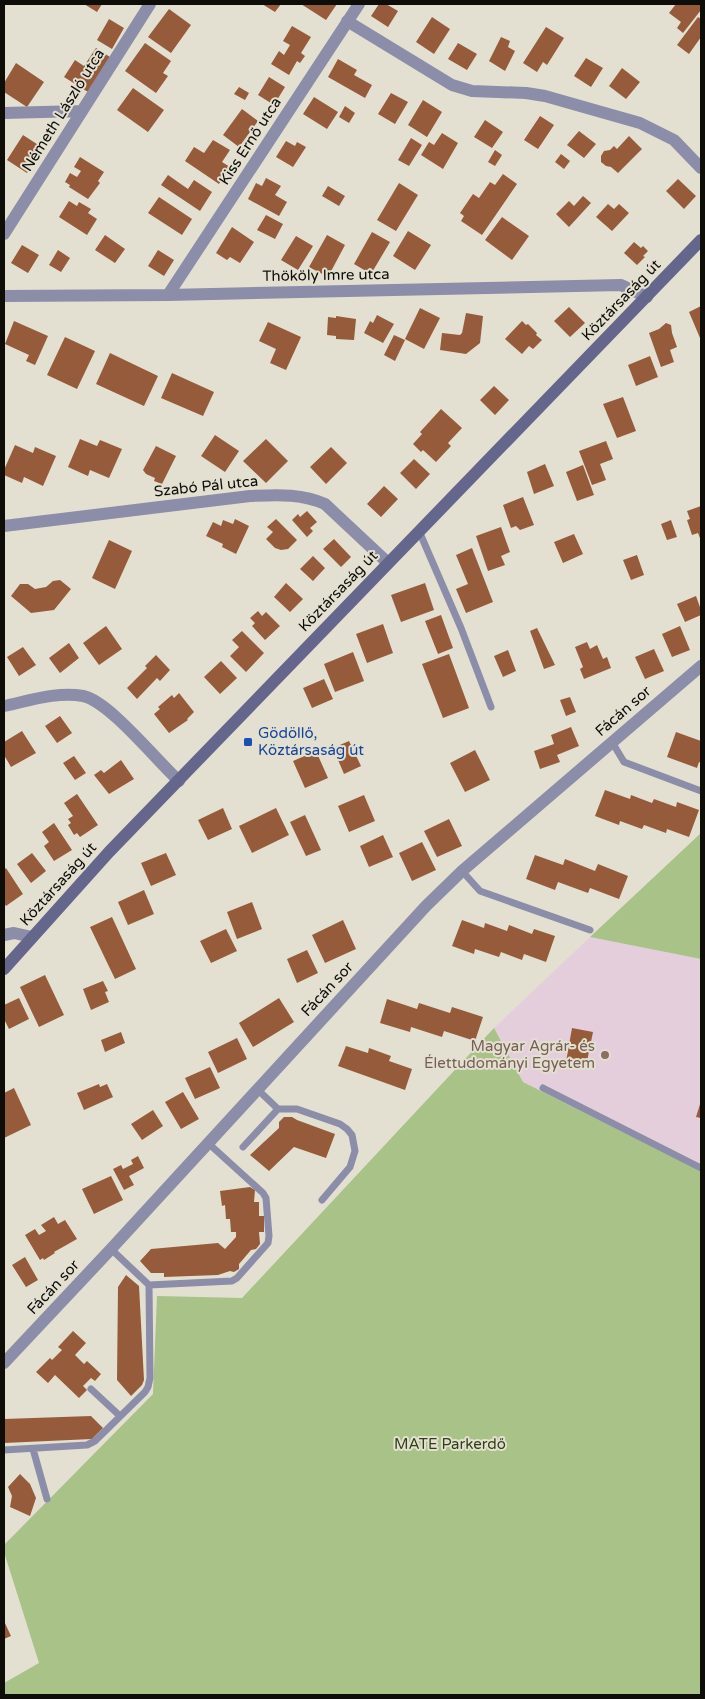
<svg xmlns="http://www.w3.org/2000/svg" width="705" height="1699" font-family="'Varela Round',sans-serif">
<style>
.education{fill:#e5cedb}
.green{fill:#a8c288}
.building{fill:#965b3b}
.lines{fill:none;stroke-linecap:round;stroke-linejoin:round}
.service{stroke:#8c8da8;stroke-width:7}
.minor{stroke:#8c8da8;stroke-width:12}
.secondary{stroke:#65668c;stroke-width:12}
.transit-dot{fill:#1a4fb4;stroke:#e3e0d1;stroke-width:2}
.education-dot{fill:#8d6e63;stroke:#e3e0d1;stroke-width:2}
.labels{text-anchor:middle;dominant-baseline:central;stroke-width:4;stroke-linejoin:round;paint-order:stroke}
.street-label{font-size:15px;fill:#0e0d08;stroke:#e3e0d1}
.transit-label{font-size:15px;fill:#164399;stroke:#e3e0d1;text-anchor:start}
.education-label{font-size:15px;fill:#785e54;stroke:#e3e0d1;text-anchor:end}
.park-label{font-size:15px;fill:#2f4114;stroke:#e3e0d1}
</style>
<rect width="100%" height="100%" fill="#e3e0d1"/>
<path class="education" d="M590,937L701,959V1171L523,1082L494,1028Z"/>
<path class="green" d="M701,833V959L590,937Z
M494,1028L523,1082L701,1171V1695H4V1683L39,1663L4,1552V1545L153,1394L157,1296L242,1298Z"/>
<path class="building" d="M84,4H102L97,12Z
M262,4H281L275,12Z
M301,4H337L326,20Z
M379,4H386L398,11L388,27L371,16Z
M676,4H699L701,6V10L683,33L677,28L681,22L669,13Z
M169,9L191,25L171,53L148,37Z
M432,17L450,29L434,54L416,42Z
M698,17L701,19V37L689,54L677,45Z
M109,19L124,28L112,49L97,40Z
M292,26L311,37L301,53L305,56L300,63L297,61L289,75L271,64L279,51L284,55L290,45L283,41Z
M546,27L564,38L547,65L543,62L537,72L523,63Z
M501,37L510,41L508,47L515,51L505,71L489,61Z
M145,43L171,61L163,73L168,76L156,93L125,71Z
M458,43L477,54L467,70L448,59Z
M96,48L110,57L88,92L64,77L75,60L84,66Z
M586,58L603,68L591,87L574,76Z
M338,59L357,70L354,75L372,85L365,98L328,77Z
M16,63L44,82L27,107L4,92V83Z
M622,68L640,82L626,99L609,86Z
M269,77L285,87L274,105L258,95Z
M239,87L249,93L245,100L234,94Z
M133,88L164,110L148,132L117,110Z
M391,93L408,102L395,124L378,114Z
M314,97L338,112L327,129L303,114Z
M423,100L442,112L427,137L408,125Z
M345,106L355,113L349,123L339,117Z
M242,109L258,121L239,147L223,135Z
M540,116L554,125L538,149L524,140Z
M485,120L503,132L492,148L474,137Z
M579,131L596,144L584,158L567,145Z
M442,133L458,143L443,169L421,155L429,142L434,145Z
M23,135L43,148L27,173L7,160Z
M629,136L642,149L618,173L611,167L606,166L601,162V156L604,151L610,150L614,146L617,149Z
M411,138L422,145L409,166L398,160Z
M213,140L230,150L222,162L230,167L219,184L185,161L194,147L204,153Z
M286,141L295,146L297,142L306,147L293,167L276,157Z
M495,150L502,155L495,166L488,162Z
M561,154L570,161L564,169L555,162Z
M80,157L104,172L98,181L100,183L88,199L69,187L70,185L65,182L70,173L77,177L81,171L74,167Z
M503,174L517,184L482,235L461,221L464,216L460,213L473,194L479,198L490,182L495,185Z
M168,175L188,189L194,180L212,192L200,211L161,185Z
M266,178L281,186L275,195L287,202L279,216L248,199L256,183L262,186Z
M678,179L696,196L684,209L666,191Z
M399,183L418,195L396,231L377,220Z
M328,186L345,196L339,206L322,196Z
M583,196L591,203L569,227L556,214L569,201L574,206Z
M159,197L192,219L182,235L148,213Z
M69,201L77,206L79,202L91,209L88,213L97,219L87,235L59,217Z
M608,204L614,209L619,204L629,213L612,231L596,217Z
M266,215L283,224L275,239L257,230Z
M502,217L529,236L512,260L485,240Z
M232,227L254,242L240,263L230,257L227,260L216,253Z
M408,231L431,245L415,270L393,256Z
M372,232L390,242L371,274L354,264Z
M105,235L125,249L115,263L95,250Z
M327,235L345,245L328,277L309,267Z
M296,236L313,246L298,270L281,260Z
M634,242L641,248L643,246L648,251L643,256L645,257L637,265L624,253Z
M22,245L39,255L28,273L11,263Z
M58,250L70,258L61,272L49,265Z
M158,250L174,260L164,276L148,266Z
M701,306V337L700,338L689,312Z
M569,307L585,323L570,337L554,321Z
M420,308L440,318L424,349L405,339Z
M466,313L483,316L480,343L466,354L440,350L442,333L460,335L462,333Z
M377,315L394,324L383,343L364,333L370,321L373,323Z
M336,316L356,319L354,340L336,339V336L327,335L328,317L336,318Z
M14,321L48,336L35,365L26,361L29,355L5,344Z
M522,321L526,325L528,324L537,333L536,335L542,340L533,349L529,346L522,354L505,339Z
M268,322L301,337L286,370L270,363L276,349L259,341Z
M666,323L671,325L672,333L677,347L670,350L674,362L661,367L649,333L659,329Z
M394,335L405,340L395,361L384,355Z
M65,337L95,351L77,389L47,375Z
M110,353L158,376L144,406L96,384Z
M650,356L658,377L636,386L628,365Z
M172,373L214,392L203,416L161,398Z
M494,386L509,400L495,415L480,400Z
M623,397L636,431L617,438L603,404Z
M441,409L462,428L448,443L451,446L436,462L423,450L421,452L413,444L422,434L420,432Z
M215,435L239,451L225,472L201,456Z
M80,439L97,446L100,440L122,449L109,478L90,470L88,476L68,467Z
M266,439L288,461L266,483L243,461Z
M606,441L613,459L600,464L606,480L592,485L579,451Z
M15,445L33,453L35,447L56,456L43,486L24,477L22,483L4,475V470Z
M156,446L176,456L162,484L154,481L155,478L146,474L143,470Z
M331,447L347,463L326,484L310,467Z
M414,459L430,474L416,489L400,473Z
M545,464L554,486L534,494L527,472Z
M583,465L594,495L577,501L566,472Z
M384,486L398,499L381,517L367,504Z
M523,497L534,525L520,530L516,526L511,528L503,505Z
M701,506V541L698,533L692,535L687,520L690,519L687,511Z
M307,511L317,522L310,528L313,531L307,537L292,520L298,514L300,517Z
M235,519L249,526L236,554L222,547L223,544L206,536L213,522L221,526L223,520L233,524Z
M276,519L297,540L288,549L281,550L275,548L266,539L273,532L267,527Z
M671,520L677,537L667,540L661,524Z
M501,527L510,552L501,556L505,565L488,571L476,536Z
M574,534L583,554L563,563L554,542Z
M334,539L351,557L341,567L323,549Z
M109,540L132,551L115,589L92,578Z
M472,548L493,602L466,613L456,589L468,584L456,555Z
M637,555L644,575L631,580L623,560Z
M313,556L325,568L313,581L300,569Z
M60,580L71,589L54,610L31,613L11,596L20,584H28L35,589L46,587L53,581Z
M286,583L303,599L290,612L274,597Z
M425,583L434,610L401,622L391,595Z
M696,596L701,610V615L685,622L677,604Z
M258,611L262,616L266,612L280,626L265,640L252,626L255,623L250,618Z
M441,615L453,648L438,654L425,621Z
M383,624L393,653L367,663L356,634Z
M106,626L122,649L99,665L83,643Z
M680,626L690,650L672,657L662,634Z
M537,628L555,665L544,669L530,631Z
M242,631L264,653L246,672L230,656L239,647L232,640Z
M587,642L590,649L597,645L603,659L607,657L611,668L584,679L580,669L583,667L575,647Z
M69,643L79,658L60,673L49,658Z
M23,647L36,665L19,676L7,657Z
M654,649L664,671L645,679L635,657Z
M508,650L516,671L503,677L494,656Z
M353,652L364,681L335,692L324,664Z
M449,654L469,708L443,718L422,664Z
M156,655L170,670L160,681L157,678L137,699L127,688L147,668L145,666Z
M221,661L237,678L220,694L204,677Z
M324,679L333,699L312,708L303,688Z
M179,693L194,712L187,719L188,720L169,733L154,714L160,709L158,707L172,695L174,698Z
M570,697L576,712L566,716L560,700Z
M60,716L72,733L57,743L45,726Z
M571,727L579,746L557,755L560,762L540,769L534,751L554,744L551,735Z
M22,731L36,753L11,767L4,755V742Z
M676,732L701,741V763L699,762L697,768L667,757Z
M349,741L361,766L344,774L333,748Z
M475,750L490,780L465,792L450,763Z
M316,751L328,778L305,788L293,761Z
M74,756L86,773L75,780L63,763Z
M121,760L134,779L109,794L94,775L101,770L104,773Z
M605,790L630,799L631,795L652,803L654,799L676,807L677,802L699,810L689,837L667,829L666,833L644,825L642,829L620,821L619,825L595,816Z
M77,794L98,825L80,837L77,833L74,835L68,825L71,823L68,819L73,816L64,803Z
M364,795L375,821L349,832L338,806Z
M223,808L232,829L208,840L198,820Z
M276,808L289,835L252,853L239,826Z
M305,815L321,850L306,856L290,822Z
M449,819L462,846L437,857L424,831Z
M54,823L72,850L54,861L44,846L49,842L42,832Z
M383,835L393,857L369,867L360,846Z
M422,842L436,870L412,881L399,853Z
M32,853L46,871L31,883L17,864Z
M166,853L176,875L151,886L141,863Z
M535,855L563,865L565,859L595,871L598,864L628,876L619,899L590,888L588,893L558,882L555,890L526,879Z
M6,868L23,894L6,906L4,903V870Z
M144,890L154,914L128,925L118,902Z
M252,902L262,929L237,939L227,912Z
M112,917L136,969L115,979L90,927Z
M343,920L356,949L325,963L312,935Z
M462,920L484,928L485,923L507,931L509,925L532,934L534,929L555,936L546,962L524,954L522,960L501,952L499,957L475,949L474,954L452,946Z
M226,929L237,951L211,963L200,941Z
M307,950L318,973L297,983L287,959Z
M45,975L64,1015L39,1027L20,987Z
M103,981L108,991L105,992L109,1002L91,1010L83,989Z
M19,998L29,1019L9,1029L4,1019V1005Z
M279,998L294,1022L253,1047L239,1023Z
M387,999L417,1009L419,1003L450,1013L452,1007L483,1017L475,1041L444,1031L442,1037L411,1027L410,1032L380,1023Z
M572,1028L593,1032L586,1066L566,1062Z
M121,1032L125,1043L105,1052L101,1040Z
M237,1038L247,1059L218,1073L208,1052Z
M346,1046L368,1053L369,1048L391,1056L389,1061L412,1069L405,1090L338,1066Z
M210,1067L220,1088L195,1099L185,1078Z
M99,1084L100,1087L107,1084L113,1097L84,1110L77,1093Z
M14,1088L31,1125L4,1138V1093Z
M183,1092L199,1119L181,1129L165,1102Z
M701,1101V1118L696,1117Z
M153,1110L163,1126L142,1140L131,1124Z
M284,1117H292L297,1120L335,1134L326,1158L294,1147L269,1171L250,1155L279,1128V1122Z
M138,1156L144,1168L129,1176L134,1185L124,1190L113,1169L121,1165L123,1169L133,1164L131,1160Z
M111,1176L123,1200L94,1214L82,1189Z
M250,1187L255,1190L254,1202H259V1216H264V1232H259L260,1244L256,1249L251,1250L239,1264V1269L234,1272L230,1271L218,1275L164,1277V1273H151L140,1261L151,1249L218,1243L225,1249L236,1237V1232H231L230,1219H226L225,1205L222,1206L220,1191Z
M54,1217L58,1224L65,1220L77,1239L54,1252L55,1253L44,1260L43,1258L40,1260L25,1235L35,1229L39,1235L46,1231L41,1225Z
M25,1257L38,1280L26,1287L12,1265Z
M126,1275L139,1286L144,1380L142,1385L131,1396L117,1380L118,1287Z
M73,1331L86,1343L75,1355L84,1364L87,1361L101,1374L95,1381L91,1378L83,1386L87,1390L79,1398L55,1375L48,1383L36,1372L50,1358L52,1360L62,1350L58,1347Z
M91,1416L103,1428L92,1439L4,1443V1419Z
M20,1474L30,1484L36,1498L30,1516L10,1507L12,1496L8,1487Z
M4,1621L11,1636L4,1639Z"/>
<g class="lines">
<path class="service" d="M419,531L461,628L491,707
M612,742L624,762L701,791
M462,871L480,891L590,930
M543,1088L701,1168
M257,1089L278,1109H297L340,1124L347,1129L352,1135L355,1151L350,1167L322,1200
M243,1147L278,1109
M111,1249L149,1285L232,1281L237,1278L268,1243L269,1236L266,1198L263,1193L208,1143
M91,1389L120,1416
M33,1449L47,1499
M4,1450L87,1445L95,1441L145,1392L148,1387L150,1378L149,1285"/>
<path class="minor" d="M347,21L452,85L472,91L526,93L545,96L640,123L674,140L701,168
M4,113L81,111
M4,234L150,4
M168,295L359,4
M4,296L168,295L621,285L647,297
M4,526L250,496C276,495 301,493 325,504L388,563
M4,706C28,701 58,691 83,696C109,701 157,761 179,781
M4,935L14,933L32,937
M4,1363L111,1249L426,906L462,871L701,666"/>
<path class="secondary" d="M4,969L109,852L701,240"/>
</g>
<rect class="transit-dot" x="243" y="737" width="10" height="10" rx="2.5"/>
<circle class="education-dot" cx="605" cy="1055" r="5"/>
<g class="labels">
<g class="street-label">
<text transform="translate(63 110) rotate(-58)">Németh László utca</text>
<text transform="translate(250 141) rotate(-57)">Kiss Ernő utca</text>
<text transform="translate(326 275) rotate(-1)">Thököly Imre utca</text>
<text transform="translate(621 300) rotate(-46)">Köztársaság út</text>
<text transform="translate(206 486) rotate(-6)">Szabó Pál utca</text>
<text transform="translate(338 591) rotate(-46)">Köztársaság út</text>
<text transform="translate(623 711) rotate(-41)">Fácán sor</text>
<text transform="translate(58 884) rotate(-48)">Köztársaság út</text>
<text transform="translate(327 989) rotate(-47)">Fácán sor</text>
<text transform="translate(53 1287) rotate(-47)">Fácán sor</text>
</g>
<g class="transit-label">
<text x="258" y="733">Gödöllő,<tspan x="258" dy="17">Köztársaság út</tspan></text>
</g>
<g class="education-label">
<text x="595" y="1046">Magyar Agrár- és<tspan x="595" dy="17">Élettudományi Egyetem</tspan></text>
</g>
<g class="park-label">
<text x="450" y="1444">MATE Parkerdő</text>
</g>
</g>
<rect width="705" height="1699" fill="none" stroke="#0e0d08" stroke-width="10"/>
</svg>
